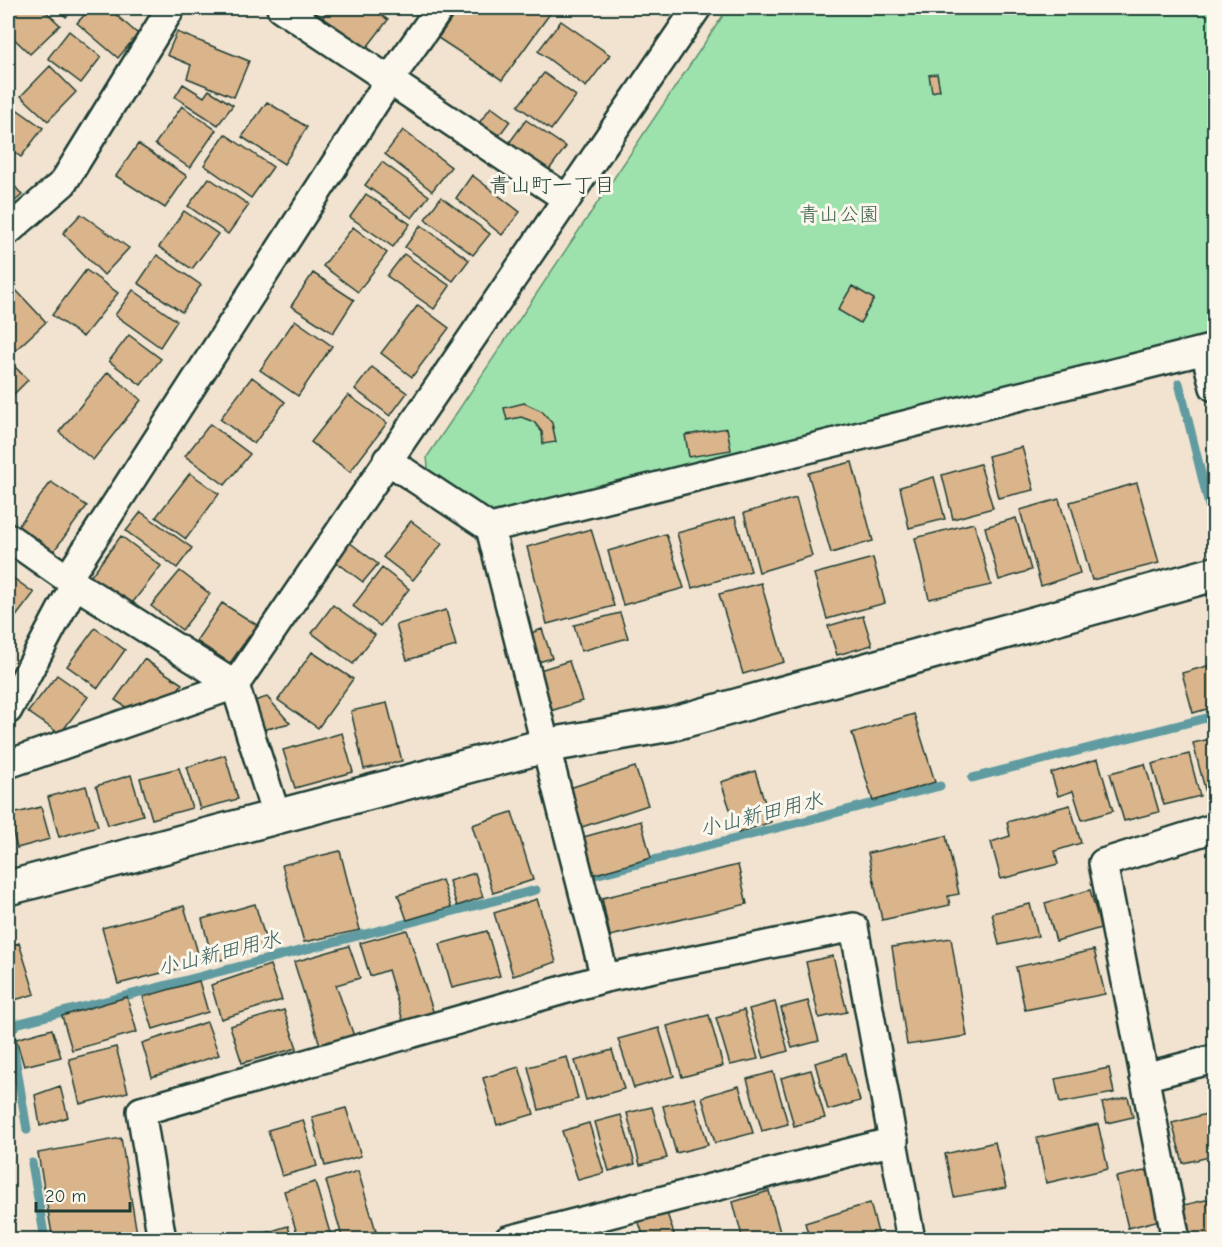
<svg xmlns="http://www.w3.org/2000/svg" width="1222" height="1247" font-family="'Comic Neue','Klee One',sans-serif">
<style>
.green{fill:#9de2ad;stroke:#5e9070;stroke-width:1.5}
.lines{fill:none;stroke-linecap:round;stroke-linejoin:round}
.stream{stroke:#5f9ba0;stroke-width:9}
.building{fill:#dab48b;stroke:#1f3d34;stroke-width:1.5}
.street-casing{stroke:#1f3d34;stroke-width:32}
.secondary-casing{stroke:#1f3d34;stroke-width:38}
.street{stroke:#fbf7ec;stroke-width:27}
.secondary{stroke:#fbf7ec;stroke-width:33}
.labels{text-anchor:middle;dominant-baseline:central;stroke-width:6;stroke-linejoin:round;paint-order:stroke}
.park-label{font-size:20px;fill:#385e4c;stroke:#fbf7ec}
.neighbourhood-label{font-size:21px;fill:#1f3d34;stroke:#fbf7ec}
.water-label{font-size:21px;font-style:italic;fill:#345c58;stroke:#fbf7ec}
</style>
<rect width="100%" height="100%" fill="#f1e3cf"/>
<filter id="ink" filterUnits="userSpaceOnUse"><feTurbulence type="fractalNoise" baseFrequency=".0167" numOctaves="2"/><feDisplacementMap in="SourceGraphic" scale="12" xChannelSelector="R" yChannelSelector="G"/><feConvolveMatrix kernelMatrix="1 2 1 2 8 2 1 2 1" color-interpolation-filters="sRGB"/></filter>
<g filter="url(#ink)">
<path class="green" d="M728,8H1214V335L873,417L490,520L429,477L427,457Z"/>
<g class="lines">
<path class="stream" d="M1179,383L1214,526
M972,778L1214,716
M591,876L940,786
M27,1130L11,1032L16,1024L536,890
M32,1163L45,1240"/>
</g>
<path class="building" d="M10,8H42L60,25L30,54L8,33V10Z
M57,8H76L66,17Z
M91,8H108L138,34L118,58L77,23Z
M330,8H371L388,20L361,55L317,24Z
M459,8H554L502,80L438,38Z
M561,21L610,55L586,87L538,51Z
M69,31L101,57L81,83L48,58Z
M177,32L249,61L234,97L187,78L191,65L167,55Z
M50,66L76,92L48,121L21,96Z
M544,73L576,96L551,130L518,106Z
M937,74L940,90L932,92L929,75Z
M183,84L204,97L209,90L233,105L218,125L175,97Z
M267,102L307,127L284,164L242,137Z
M8,103L43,128L21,157L8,148Z
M182,106L216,130L190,168L155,144Z
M491,107L510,121L495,141L476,127Z
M526,120L566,147L545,175L506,147Z
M403,130L451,167L432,191L385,154Z
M225,134L273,167L251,198L204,165Z
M138,144L187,176L165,208L116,176Z
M382,162L429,196L412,218L365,185Z
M472,175L520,212L502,235L456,198Z
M8,178L22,195L8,207Z
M209,178L249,205L228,234L188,206Z
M366,194L410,224L393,247L350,217Z
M441,197L490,234L473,255L425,219Z
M184,211L218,234L192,269L159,247Z
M81,214L129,248L104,275L63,233Z
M421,225L469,260L453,281L405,247Z
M353,227L387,253L358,292L323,266Z
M404,254L450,286L434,309L387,276Z
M157,255L201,285L182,312L138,283Z
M86,270L118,293L83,337L52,315Z
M313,273L354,300L333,333L291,306Z
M852,286L874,299L860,323L838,310Z
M15,289L46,322L8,357V297Z
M133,290L177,321L160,347L115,315Z
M418,305L449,328L412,377L381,353Z
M295,320L332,346L298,396L260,370Z
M129,335L161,359L141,385L109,361Z
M13,365L28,380L8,400V370Z
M372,367L407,393L390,416L355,389Z
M108,372L141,400L93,460L59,432Z
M252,377L285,402L254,444L220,419Z
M348,395L387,423L350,472L311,442Z
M524,403L542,411L552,423L556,442L543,444L542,432L534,422L521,417L507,420L504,408Z
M210,424L250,454L225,485L185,456Z
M727,428L731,450L689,457L685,435Z
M1022,447L1034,490L998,498L988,456Z
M852,462L873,541L831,553L808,473Z
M980,464L993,508L953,519L942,475Z
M190,473L219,494L186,539L156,517Z
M934,477L945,519L909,528L900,487Z
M51,482L87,506L48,559L13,533Z
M1137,483L1159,563L1092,580L1070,502Z
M796,498L812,556L759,572L744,513Z
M1059,499L1080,573L1041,586L1020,510Z
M141,512L192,548L177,568L126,531Z
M735,517L751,571L692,588L677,533Z
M1016,518L1031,570L999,580L985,527Z
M411,521L442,544L413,580L383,557Z
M974,523L991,585L929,599L915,538Z
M591,529L614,606L547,624L527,547Z
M666,534L684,588L623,605L608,551Z
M121,536L161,566L130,606L90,577Z
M349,542L378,564L363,582L335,561Z
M873,558L885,603L827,619L814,574Z
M382,568L409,589L380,626L353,606Z
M180,571L210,594L182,630L151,606Z
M9,575L34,593L8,627V578Z
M761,583L784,662L743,674L719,594Z
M222,603L257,625L230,663L196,641Z
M333,605L375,635L353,664L312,633Z
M446,610L456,646L407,660L396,625Z
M620,613L628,638L581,651L574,625Z
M863,616L872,645L837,655L828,626Z
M95,628L125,650L98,688L67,666Z
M542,629L552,658L525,666L517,638Z
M312,652L353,679L318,728L278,700Z
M144,659L182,684L165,707L151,698L138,715L115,700Z
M569,661L582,701L544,713L530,673Z
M1214,664V707L1193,713L1182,673Z
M57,675L88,697L60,734L28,712Z
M267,697L290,723L251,733L242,705Z
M387,703L402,761L364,769L351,711Z
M914,714L935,782L873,801L852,733Z
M342,733L353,772L295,788L283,750Z
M1214,738V799L1208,801L1193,743Z
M1189,754L1200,796L1164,805L1152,764Z
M225,755L238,799L200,809L187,767Z
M1098,759L1113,811L1082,820L1073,791L1058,796L1051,773Z
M1145,764L1159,812L1124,821L1110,773Z
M635,767L648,805L570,831L557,792Z
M179,768L192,808L152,819L140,778Z
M755,771L771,822L738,833L721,782Z
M131,775L143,815L108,825L96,786Z
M86,786L98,826L59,837L48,797Z
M1070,805L1081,843L1055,851L1058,864L1001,879L991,842L1010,836L1007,822Z
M41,807L50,839L17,848L8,815Z
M512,812L533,880L493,893L472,825Z
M641,821L651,858L592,875L580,838Z
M946,836L959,894L948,896L950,905L882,920L868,853Z
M340,851L360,930L304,942L282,865Z
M738,865L747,904L610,936L602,898Z
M475,873L483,897L457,906L449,881Z
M442,880L451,907L407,920L398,895Z
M1090,890L1101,928L1056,941L1045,903Z
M537,899L556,962L513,976L494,913Z
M255,904L268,947L213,962L202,919Z
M1030,904L1038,936L999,945L992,913Z
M184,906L201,963L118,984L102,928Z
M407,930L434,1014L404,1024L388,970L370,976L360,943Z
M487,931L500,976L452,988L440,944Z
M951,938L967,1036L907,1045L892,947Z
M19,943L35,994L8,1002V947Z
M349,946L360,978L336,985L355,1039L321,1048L294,962Z
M1094,950L1105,994L1025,1010L1016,967Z
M833,956L847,1012L819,1018L806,962Z
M270,965L282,1000L221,1019L211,985Z
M199,981L208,1012L153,1029L143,997Z
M127,997L137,1032L72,1050L62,1016Z
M808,1001L819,1041L792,1048L781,1008Z
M775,1002L788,1051L764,1058L749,1009Z
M284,1010L297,1048L242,1063L230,1026Z
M744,1010L758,1059L730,1065L716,1018Z
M709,1015L723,1066L682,1077L667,1026Z
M207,1022L219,1055L152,1077L142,1043Z
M659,1028L674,1076L634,1088L618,1039Z
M52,1029L61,1057L24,1066L16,1039Z
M116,1047L128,1092L80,1104L69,1059Z
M612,1050L624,1089L586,1100L575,1061Z
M846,1054L860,1101L828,1110L815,1063Z
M567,1057L578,1099L539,1110L528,1067Z
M519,1067L534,1114L497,1125L483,1078Z
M1109,1068L1114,1093L1060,1103L1055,1079Z
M811,1070L825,1118L794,1126L781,1078Z
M773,1072L788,1124L762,1131L747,1079Z
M60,1086L68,1117L40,1126L35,1095Z
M739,1086L753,1133L715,1143L702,1097Z
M1128,1097L1133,1117L1107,1123L1102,1103Z
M695,1098L708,1145L676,1153L663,1106Z
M652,1107L667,1158L640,1165L627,1113Z
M346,1108L361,1156L325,1166L312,1117Z
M1214,1112V1156L1183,1163L1172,1123Z
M621,1115L635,1164L609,1171L595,1122Z
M303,1120L317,1166L282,1176L268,1130Z
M589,1123L604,1173L578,1180L562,1131Z
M1098,1124L1108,1169L1046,1183L1037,1138Z
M121,1138L138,1240H53L38,1153Z
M995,1142L1006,1188L954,1197L945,1154Z
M1149,1170L1160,1220L1128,1228L1116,1177Z
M358,1171L376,1231L343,1240L326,1181Z
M315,1182L332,1240H299L284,1191Z
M769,1191L782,1240H743L733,1202Z
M1214,1198V1240H1189L1180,1206Z
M870,1203L880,1240H810L805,1223Z
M666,1210L675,1237L645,1240L638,1220Z
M288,1226L292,1240H242Z"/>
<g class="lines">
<defs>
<path id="street" d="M281,8L567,199
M8,231L63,183L171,8
M1205,351L1214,387
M387,460L490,528
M8,537L75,584L235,685L277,818
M68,578L390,79L440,8
M8,710L75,584
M8,759L11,763L235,685L697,8
M605,978L490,528L1214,348
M1144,1077L1214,1059
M162,1240L141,1111L605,978L854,927L911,1240
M508,1240L894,1141
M1176,1240L1103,863L1214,828"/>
<path id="secondary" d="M8,888L544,746L671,724L1214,574"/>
</defs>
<use href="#street" class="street-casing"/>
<use href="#secondary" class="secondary-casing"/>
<use href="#street" class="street"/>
<use href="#secondary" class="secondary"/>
</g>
</g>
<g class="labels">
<g class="park-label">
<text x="839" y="214">青山公園</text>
</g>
<g class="neighbourhood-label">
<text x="552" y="185">青山町一丁目</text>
</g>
<g class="water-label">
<text transform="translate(761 814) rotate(-14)">小山新田用水</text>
<text transform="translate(219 953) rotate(-14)">小山新田用水</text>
</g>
</g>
<rect width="1222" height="1247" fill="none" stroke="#fbf7ec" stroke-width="30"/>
<rect x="15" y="15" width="1192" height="1217" fill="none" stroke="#1f3d34" stroke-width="2" filter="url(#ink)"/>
<path d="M36 1202v9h94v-9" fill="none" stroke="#1f3d34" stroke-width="3"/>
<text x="45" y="1202" font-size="18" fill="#1f3d34" stroke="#fbf7ec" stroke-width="4.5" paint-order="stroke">20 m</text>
</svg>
